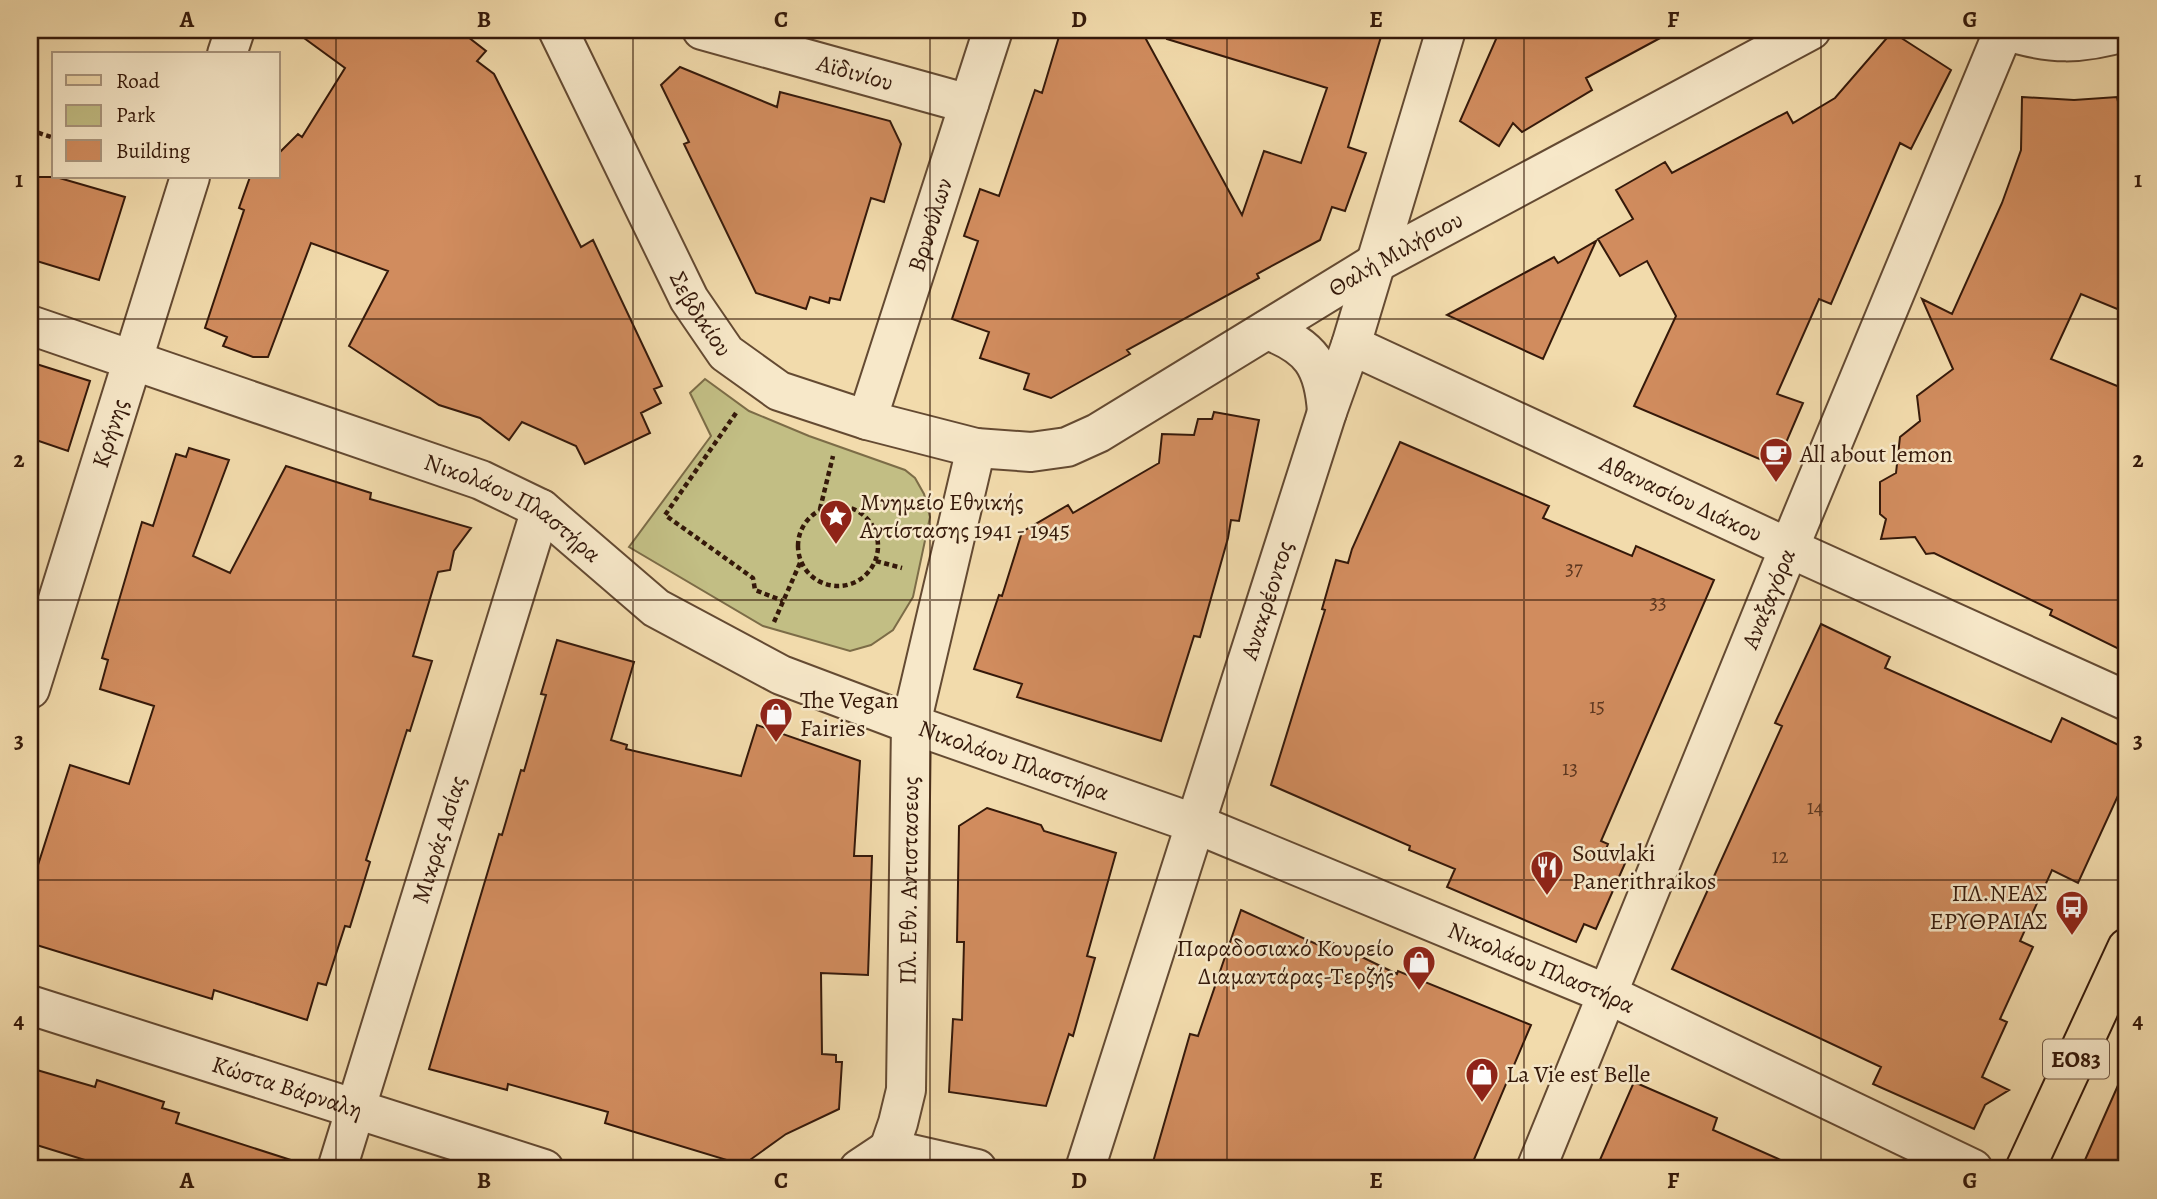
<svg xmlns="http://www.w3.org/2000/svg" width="2157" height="1199" font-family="Alegreya,serif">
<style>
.green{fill:#c2be84;stroke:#7c6c47;stroke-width:2}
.building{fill:#d18c5e;stroke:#35190a;stroke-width:2}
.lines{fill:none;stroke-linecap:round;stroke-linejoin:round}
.minor-casing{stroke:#644a32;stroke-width:42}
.major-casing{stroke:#35190a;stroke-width:42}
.path{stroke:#35190a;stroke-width:4.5;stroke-dasharray:5 3.5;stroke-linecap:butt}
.minor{stroke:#f7e8c9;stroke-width:38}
.major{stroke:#f2dbac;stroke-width:38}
.grid{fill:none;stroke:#35190a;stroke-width:2;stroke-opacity:0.55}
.labels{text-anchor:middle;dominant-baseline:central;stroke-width:5;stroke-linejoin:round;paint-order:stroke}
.number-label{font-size:21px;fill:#5c361f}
.shield{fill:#f7e8c9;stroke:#6f5743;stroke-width:2}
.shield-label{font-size:23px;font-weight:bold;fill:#35190a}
.street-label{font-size:24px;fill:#35190a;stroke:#f7e8c9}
.poi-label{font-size:24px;fill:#35190a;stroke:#f7e8c9;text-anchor:start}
.neatline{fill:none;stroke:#35190a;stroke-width:2.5}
.grid-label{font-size:23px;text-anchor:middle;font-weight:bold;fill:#35190a}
</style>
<rect width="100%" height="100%" fill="#f2dbac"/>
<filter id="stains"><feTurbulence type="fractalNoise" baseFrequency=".00286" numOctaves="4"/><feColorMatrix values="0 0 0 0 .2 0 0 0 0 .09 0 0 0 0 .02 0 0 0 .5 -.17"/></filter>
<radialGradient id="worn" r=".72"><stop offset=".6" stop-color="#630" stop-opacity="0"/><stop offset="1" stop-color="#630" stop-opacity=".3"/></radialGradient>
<path class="green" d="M705,379L749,411L809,436L905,470L915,478L924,494L930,517L913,597L893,630L871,645L850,651L763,626L629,547L711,436L690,393Z"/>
<path class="building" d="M293,30H459L486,51L477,61L494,74L581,247L593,240L662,386L654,389L661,403L641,413L650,433L585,464L576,446L522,422L509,440L480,418L439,405L349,346L388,271L311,243L268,357H253L223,346L227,337L205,328L244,210L239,208L250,177H278V154L298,134L302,137L345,68Z
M1061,30H1141L1242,215L1264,151L1301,163L1327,88L1167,39L1169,30H1383L1348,147L1366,153L1345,211L1332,207L1320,240L1257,274L1259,278L1127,350L1130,354L1051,398L1024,389L1029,374L980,358L989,332L952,319L978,241L964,236L980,189L999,196L1035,90L1042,93Z
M1500,30H1510L1522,35L1524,30H1675L1586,78L1592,90L1522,132L1513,123L1499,146L1460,121Z
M1892,32L1951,70L1911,149L1900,143L1831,304L1819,299L1777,394L1803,403L1776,466L1634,406L1676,316L1647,261L1620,276L1598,239L1633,219L1616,190L1665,162L1672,173L1787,112L1793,123L1835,98Z
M680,67L777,107L780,92L890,121L901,144L884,202L871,198L840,300L830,298L829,303L810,297L806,309L756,293L684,144L689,142L661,85Z
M2022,97L2074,100L2117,97L2127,143V313L2081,294L2051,359L2127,390V653L2050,615L2052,610L1934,553L1926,554L1915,537L1881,539L1886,519L1880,514V482L1896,473L1900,437L1920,421L1917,396L1953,369L1922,299L1952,314L2002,203L2021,150Z
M30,177H56L125,197L99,280L30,259Z
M1596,241L1543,359L1447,315L1554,257L1558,263Z
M30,362L90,381L68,451L30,438Z
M1214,412L1259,420L1239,521L1231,520L1228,538L1200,637L1194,636L1161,741L1017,697L1022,684L974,669L999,595L1002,596L1022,532L1068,505L1073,513L1159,463L1162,434L1194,435L1198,419H1212Z
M1400,442L1549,506L1543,518L1632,556L1636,546L1714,580L1601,841L1608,844L1606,849L1627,859L1596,929L1584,924L1576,942L1447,887L1455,869L1409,850L1410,846L1271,785L1325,610L1322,609L1336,560L1348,563L1352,549Z
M189,448L229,460L193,556L230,573L286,466L371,493L370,499L471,528L454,551L450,570L438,572L413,656L432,661L410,731L407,730L366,860L370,862L350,927L345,926L326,985L318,983L307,1020L214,990L212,999L30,943V890L70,765L129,784L154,706L100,689L108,660L102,658L142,522L153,526L176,454L186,457Z
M1821,624L1890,657L1885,668L2051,742L2062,718L2127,749V776L2078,883L2052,870L2020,941L2033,947L2000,1019L2007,1022L1982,1077L2009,1090L1985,1105L1974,1129L1873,1084L1881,1067L1672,969L1782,726L1775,723Z
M557,640L634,662L611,740L627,745L626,749L741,776L757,725L860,761L854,856H872L868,975L821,973L822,1054L836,1055V1062H842L839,1109L786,1134L743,1165L605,1123L608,1112L508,1084L507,1090L429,1069L499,834L502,835L521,770L524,771L546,695L541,694Z
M987,808L1041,825L1044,831L1116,853L1087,956L1095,958L1073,1036L1069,1034L1046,1106L949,1092L953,1019L962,1020L964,942H957L959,826Z
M1241,910L1325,948L1329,941L1397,974L1398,971L1531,1025L1470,1169H1151L1190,1034L1198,1036Z
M2127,1065V1169H2081Z
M30,1068L95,1087L97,1080L164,1102L162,1108L179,1113L176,1123L294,1161L293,1169H114L30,1143Z
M1634,1082L1717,1118L1713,1130L1801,1169H1596Z"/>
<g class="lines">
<defs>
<g id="minor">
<path id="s1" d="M558,30L689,299L726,353L779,391L867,420L976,448L1031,452L1067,447L1098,433L1374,264L1811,30"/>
<path id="s2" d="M702,30L969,104"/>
<path d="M2004,30C2050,45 2081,45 2127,31"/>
<path d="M227,54L235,30"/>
<path id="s3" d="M30,325L481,480L541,509L656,608L781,675L911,724L1196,824L1607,994L1973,1169"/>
<path d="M1267,330C1311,346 1324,366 1327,412"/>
<path id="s4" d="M1351,345L1789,548L2127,701"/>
<path id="s5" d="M867,420L993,30"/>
<path id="s6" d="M30,689L190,177"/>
<path id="s7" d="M30,1005L544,1169"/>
<path id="s8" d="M889,1149L898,1123L906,1090L911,724L976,448"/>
<path id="s9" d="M337,1169L541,509"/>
<path d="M859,1169L889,1149L977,1169"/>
<path id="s10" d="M1085,1169L1327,412L1351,345L1446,30"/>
<path id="s11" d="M1536,1169L1789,548L2004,30"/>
</g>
<path id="major" d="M2025,1169L2127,948"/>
</defs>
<use href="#minor" class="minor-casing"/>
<use href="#major" class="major-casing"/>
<path class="path" d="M30,130L54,138
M736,413L665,515L753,578L755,590L783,601
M798 546a40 40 0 1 1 80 0a40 40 0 1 1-80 0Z
M820,509L833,456
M876,561L902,568
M774,622L800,563"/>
<use href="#minor" class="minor"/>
<use href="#major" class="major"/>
</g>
<path class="grid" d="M336,30V1169M633,30V1169M930,30V1169M1227,30V1169M1524,30V1169M1821,30V1169M30,319H2127M30,600H2127M30,880H2127"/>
<defs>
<symbol id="cafe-pin" viewBox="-11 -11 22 30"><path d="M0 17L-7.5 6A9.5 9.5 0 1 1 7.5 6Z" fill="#8f2418" stroke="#f7e8c9"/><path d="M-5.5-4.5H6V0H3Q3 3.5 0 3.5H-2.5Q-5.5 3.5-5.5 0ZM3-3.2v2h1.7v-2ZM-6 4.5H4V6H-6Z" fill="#fff"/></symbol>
<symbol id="sight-pin" viewBox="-11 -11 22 30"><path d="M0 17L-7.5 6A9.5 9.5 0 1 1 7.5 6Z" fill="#8f2418" stroke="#f7e8c9"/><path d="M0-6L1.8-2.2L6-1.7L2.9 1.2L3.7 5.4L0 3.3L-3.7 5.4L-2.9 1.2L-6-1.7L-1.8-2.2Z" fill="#fff"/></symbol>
<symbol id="shop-pin" viewBox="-11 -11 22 30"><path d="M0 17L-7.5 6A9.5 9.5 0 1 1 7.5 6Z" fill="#8f2418" stroke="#f7e8c9"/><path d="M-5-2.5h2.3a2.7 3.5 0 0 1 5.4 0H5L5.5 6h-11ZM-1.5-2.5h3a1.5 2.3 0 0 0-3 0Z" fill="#fff"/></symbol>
<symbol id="restaurant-pin" viewBox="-11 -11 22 30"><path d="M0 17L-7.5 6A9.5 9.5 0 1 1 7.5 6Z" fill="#8f2418" stroke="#f7e8c9"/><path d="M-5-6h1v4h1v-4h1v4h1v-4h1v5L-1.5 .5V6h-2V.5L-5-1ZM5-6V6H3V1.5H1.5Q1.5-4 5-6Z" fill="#fff"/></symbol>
<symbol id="bus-pin" viewBox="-11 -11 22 30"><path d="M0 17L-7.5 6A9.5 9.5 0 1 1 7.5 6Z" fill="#8f2418" stroke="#f7e8c9"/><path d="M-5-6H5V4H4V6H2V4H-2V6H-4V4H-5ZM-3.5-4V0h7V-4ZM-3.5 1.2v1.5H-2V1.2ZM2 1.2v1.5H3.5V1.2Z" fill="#fff"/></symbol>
</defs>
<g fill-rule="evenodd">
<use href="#cafe-pin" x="1757" y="435" width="38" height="52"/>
<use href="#sight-pin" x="817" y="497" width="38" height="52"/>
<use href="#shop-pin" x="757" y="695" width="38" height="52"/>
<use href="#restaurant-pin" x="1528" y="848" width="38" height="52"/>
<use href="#bus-pin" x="2053" y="888" width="38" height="52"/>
<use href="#shop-pin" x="1400" y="943" width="38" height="52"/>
<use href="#shop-pin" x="1463" y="1055" width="38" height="52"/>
</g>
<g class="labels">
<g class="number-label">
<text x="1574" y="568">37</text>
<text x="1658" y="602">33</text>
<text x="1597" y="706">15</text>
<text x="1570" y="768">13</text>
<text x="1815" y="807">14</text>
<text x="1780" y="856">12</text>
</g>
<rect class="shield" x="2043" y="1039.5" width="66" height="39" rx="5"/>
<g class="shield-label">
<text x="2076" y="1059">ΕΟ83</text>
</g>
<g class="street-label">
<text stroke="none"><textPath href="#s2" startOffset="159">Αϊδινίου</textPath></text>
<text stroke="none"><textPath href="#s5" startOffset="205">Βρυούλων</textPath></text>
<text stroke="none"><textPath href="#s1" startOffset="1108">Θαλή Μιλήσιου</textPath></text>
<text stroke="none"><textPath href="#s1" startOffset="318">Σεβδικίου</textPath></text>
<text stroke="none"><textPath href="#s6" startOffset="268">Κρήνης</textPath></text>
<text stroke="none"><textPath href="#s4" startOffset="364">Αθανασίου Διάκου</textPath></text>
<text stroke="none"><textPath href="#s3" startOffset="518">Νικολάου Πλαστήρα</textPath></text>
<text stroke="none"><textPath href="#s11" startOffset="616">Αναξαγόρα</textPath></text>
<text stroke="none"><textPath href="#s10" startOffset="597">Ανακρέοντος</textPath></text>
<text stroke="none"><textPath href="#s3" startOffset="1085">Νικολάου Πλαστήρα</textPath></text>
<text stroke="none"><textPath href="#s9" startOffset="345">Μικράς Ασίας</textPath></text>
<text stroke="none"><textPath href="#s8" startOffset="271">Πλ. Εθν. Αντιστασεως</textPath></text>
<text stroke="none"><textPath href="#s3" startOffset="1652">Νικολάου Πλαστήρα</textPath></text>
<text stroke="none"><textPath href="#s7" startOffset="270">Κώστα Βάρναλη</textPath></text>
</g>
<g class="poi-label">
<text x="1800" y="454">All about lemon</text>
<text x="860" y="502">Μνημείο Εθνικής<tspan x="860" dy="28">Αντίστασης 1941 - 1945</tspan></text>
<text x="800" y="700">The Vegan<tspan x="800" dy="28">Fairies</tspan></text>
<text x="1572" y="853">Souvlaki<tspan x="1572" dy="28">Panerithraikos</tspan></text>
<text x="2048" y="893" text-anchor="end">ΠΛ.ΝΕΑΣ<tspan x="2048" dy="28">ΕΡΥΘΡΑΙΑΣ</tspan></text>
<text x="1394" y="948" text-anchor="end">Παραδοσιακό Κουρείο<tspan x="1394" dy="28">Διαμαντάρας-Τερζής</tspan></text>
<text x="1506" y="1074">La Vie est Belle</text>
</g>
</g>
<rect width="2157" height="1199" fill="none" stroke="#f2dbac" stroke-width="77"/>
<rect x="52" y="52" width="228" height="126" fill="#f7e8c9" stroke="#a9957d" stroke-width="2"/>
<rect x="66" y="75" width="35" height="10" fill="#f2dbac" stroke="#a9957d" stroke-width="2"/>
<text x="116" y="88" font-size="21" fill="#35190a">Road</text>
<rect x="66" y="105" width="35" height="21" fill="#c2be84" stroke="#a9957d" stroke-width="2"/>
<text x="116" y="122" font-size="21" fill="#35190a">Park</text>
<rect x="66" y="140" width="35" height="21" fill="#d18c5e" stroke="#a9957d" stroke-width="2"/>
<text x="116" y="158" font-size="21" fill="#35190a">Building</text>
<rect x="38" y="38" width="2080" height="1122" class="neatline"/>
<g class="grid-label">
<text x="187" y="27">A</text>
<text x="484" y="27">B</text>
<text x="781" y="27">C</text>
<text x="1079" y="27">D</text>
<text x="1376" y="27">E</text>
<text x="1673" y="27">F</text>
<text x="1970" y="27">G</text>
<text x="19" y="187">1</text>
<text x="2138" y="187">1</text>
<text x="19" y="467">2</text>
<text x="2138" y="467">2</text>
<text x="19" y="748">3</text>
<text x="2138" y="748">3</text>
<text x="19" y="1028">4</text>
<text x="2138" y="1028">4</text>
<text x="187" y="1188">A</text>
<text x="484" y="1188">B</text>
<text x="781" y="1188">C</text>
<text x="1079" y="1188">D</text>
<text x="1376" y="1188">E</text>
<text x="1673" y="1188">F</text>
<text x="1970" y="1188">G</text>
</g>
<rect width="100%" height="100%" filter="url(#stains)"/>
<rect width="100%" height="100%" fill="url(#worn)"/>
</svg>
